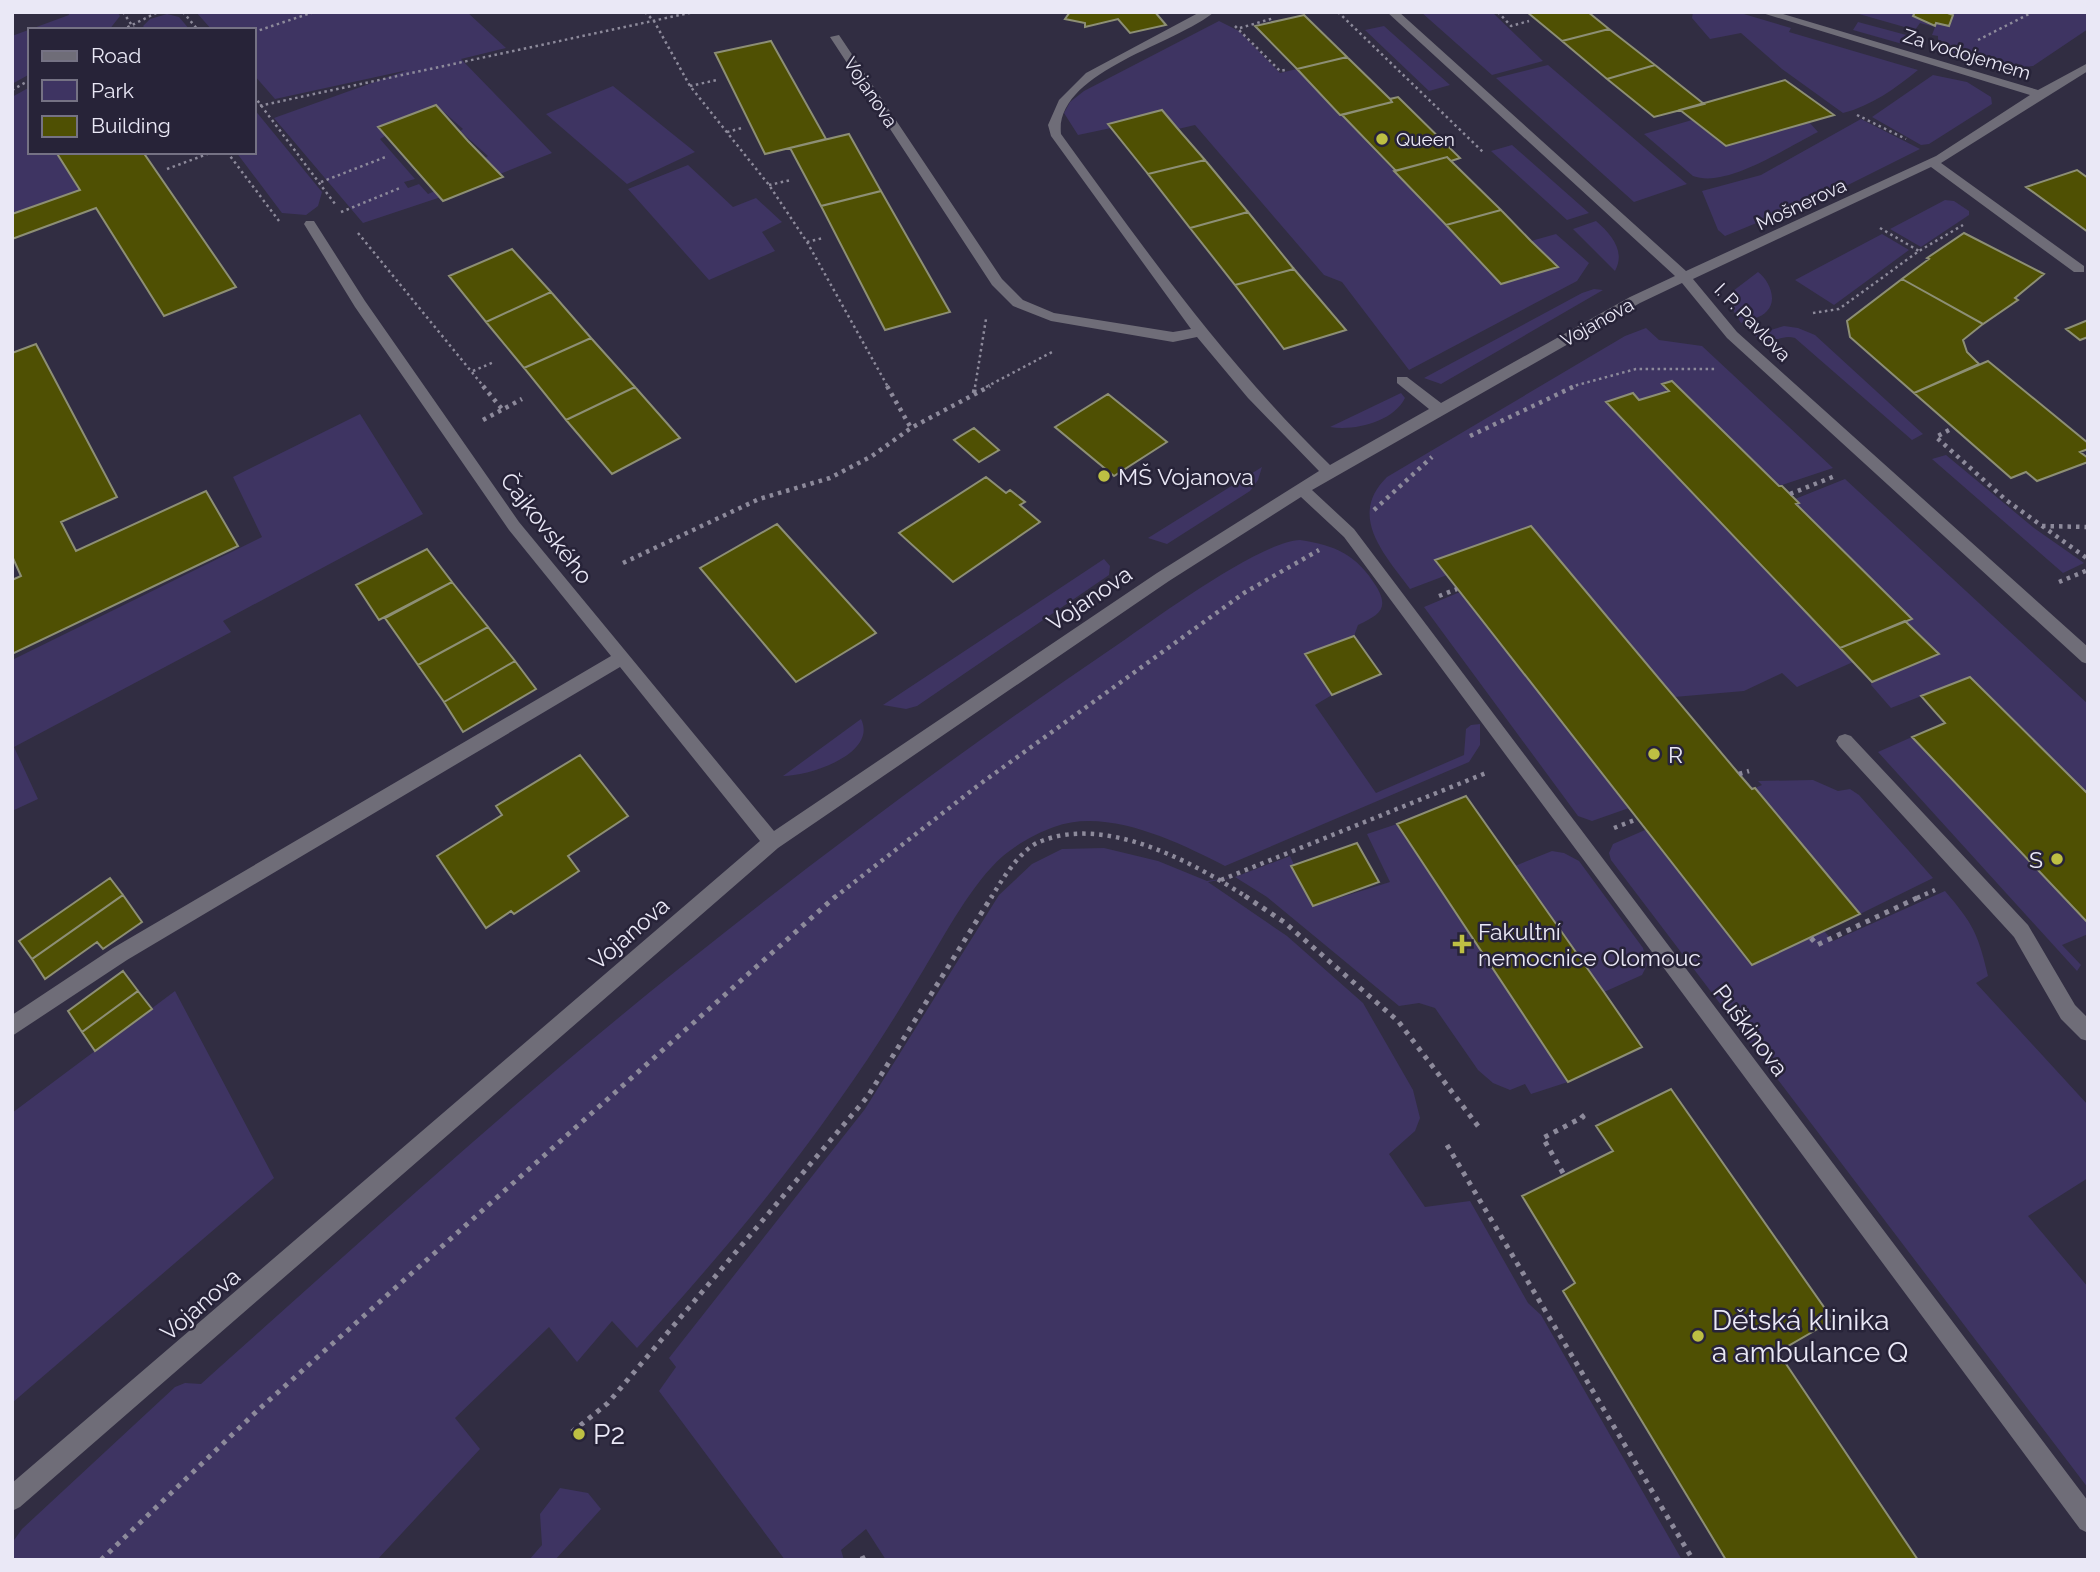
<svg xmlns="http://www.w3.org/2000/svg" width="2100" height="1572" font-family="Raleway,sans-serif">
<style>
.green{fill:#3e3462}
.building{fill:#4f5003;stroke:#8d8f75;stroke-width:2}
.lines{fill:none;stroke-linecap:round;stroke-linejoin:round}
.path-far2{stroke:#8d8a9b;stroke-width:2.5;stroke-dasharray:2.5 3.5;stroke-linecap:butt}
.path-far1{stroke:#8d8a9b;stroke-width:4.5;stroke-dasharray:3.5 5;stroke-linecap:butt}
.path{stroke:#8d8a9b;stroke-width:5;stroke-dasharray:4.5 6;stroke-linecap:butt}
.minor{fill:#6f6d78;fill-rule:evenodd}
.poi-dot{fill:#bdbf43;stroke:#272338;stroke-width:2.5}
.labels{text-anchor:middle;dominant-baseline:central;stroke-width:5;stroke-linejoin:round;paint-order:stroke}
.far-street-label{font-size:19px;fill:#eae8f6;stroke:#272338}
.far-poi-label{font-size:19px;fill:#eae8f6;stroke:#272338;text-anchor:start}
.poi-label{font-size:23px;fill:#eae8f6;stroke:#272338;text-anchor:start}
.street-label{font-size:23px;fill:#eae8f6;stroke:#272338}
.near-poi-label{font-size:28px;fill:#eae8f6;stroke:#272338;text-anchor:start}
</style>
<rect width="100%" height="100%" fill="#312d42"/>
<path class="green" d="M68,12H117L120,16L109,30H30V74L12,84V36L69,15Z
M196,12H467L506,48L461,59L552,153L500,174L485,158L488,156L460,131L463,129L436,105L380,139L415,179L404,182L408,188L419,184L428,194L435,191L441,197L363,223L274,118L408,70L275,99L254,75V30H212Z
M1421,12H1492L1543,61L1492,75Z
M1693,12H1737L1791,28L1789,32L1918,70C1896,88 1871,106 1843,113L1782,69L1741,33L1710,39L1692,18Z
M1852,12H2088V29L2033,66L2024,67L2000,66L1938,49V36L1932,35L1935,27L1920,23L1915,30Z
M167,14L179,17L190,30H146L143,26L150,19Z
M1219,21L1239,31L1280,73L1297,69L1501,283L1557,266L1531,241L1556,234L1589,263L1577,281L1409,370L1342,282L1324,275L1195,125L1178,129L1162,110L1109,124L1111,128L1078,135L1064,113L1070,102L1084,91Z
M1858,22L1910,36L1906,45L1853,30Z
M1384,26L1450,85L1429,91L1365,30Z
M1548,65L1687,184L1634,202L1496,78Z
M1933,75L1967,82L1991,97L1992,104L1929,144L1921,145L1872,117Z
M613,86L695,152L627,184L546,114Z
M30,87V152H56L80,190L12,214V97Z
M254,109L322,192L318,206L306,215L282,213L236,152H254Z
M1861,119L1920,149L1846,186L1725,236L1718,230L1702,191L1761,175Z
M1692,120L1726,146L1809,122L1818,132C1787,147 1727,189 1693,176L1644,134Z
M1512,145L1589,213L1567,220L1491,151Z
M688,165L733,207L756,198L782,222L762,232L775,251L709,280L628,189Z
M1945,200L1954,201L1969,211V215L1921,247L1890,229Z
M1596,221C1611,234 1626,251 1615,271L1573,229Z
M1882,234L1909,250L1834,305L1795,280Z
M1758,272C1769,280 1778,300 1767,311C1761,318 1749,320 1741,323L1731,307L1733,291Z
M1594,289L1603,290L1441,384L1424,378L1582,293Z
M1784,326L1798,328L1815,335L1923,434L1912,440L1795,338C1779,333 1772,349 1754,335Z
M1646,328L1659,340L1702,346L1833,468L1779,486L1672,381L1663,384L1669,391L1613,410L1853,662L1797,687L1782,673L1744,691L1674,697L1531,526L1435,560L1447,575L1410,589C1385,555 1347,516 1387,477L1625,336Z
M1401,393L1405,398C1393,422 1355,431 1330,427Z
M360,414L423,514L223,621L231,632L14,747L38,799L12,811V660L262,537L233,477Z
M1946,455L2034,528L2084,563L2063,573L1932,459Z
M1262,467L1258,480L1250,491L1167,544L1148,538Z
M1845,479L2088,704V794L1970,677L1891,708L1871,685L1872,682L1938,654L1905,621L1911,618L1796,504L1798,503L1795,499Z
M1300,540C1335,545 1357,555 1376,586C1390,609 1379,615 1358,625L1354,636L1306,654L1332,695L1315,705L1376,793L1464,755L1466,729L1471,725L1480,724V745L1469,762L1225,866C1178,842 1107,807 1054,827C1037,833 1017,844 1003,856C972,883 946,933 924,969C897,1014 869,1059 838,1102C778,1188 707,1270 637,1348L612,1321L577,1362L549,1327L455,1418L480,1449L377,1560H12V1543L22,1529L175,1387L185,1383L201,1384C359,1243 516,1099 681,967C823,853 969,745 1120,643C1158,617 1259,542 1300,540Z
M1104,559L1110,566L1109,575L917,706L906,709L883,705Z
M1460,592L1629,808L1592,821L1578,816L1424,607Z
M861,719C878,754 809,776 783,776Z
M1912,737L2088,923V934L2062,945L2081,965L2077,971L1878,752Z
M1813,780L1838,791L1850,789L1859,795L1933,878L1860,914L1755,788L1762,785L1758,781Z
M1397,824L1568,1082L1531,1094L1525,1084L1510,1090L1493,1083L1478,1070L1435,1008L1419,1003L1399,1006L1267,897L1235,877L1208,882L1287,936L1363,1003L1413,1090L1420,1118L1415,1131L1389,1154L1425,1207L1470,1201L1528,1303L1541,1315L1682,1560H886L866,1529L841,1550L844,1560H785L659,1391L676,1367L669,1358L865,1109L999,895L1032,864L1062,849L1104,848L1158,861L1207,881L1235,877L1290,856L1313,906L1390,882L1367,834Z
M1645,830L1752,965L1824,931L1833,941L1945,891C1973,924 1978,933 1988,976L1976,983L2088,1105V1178L2028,1216L2088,1287V1488L1611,860L1609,853L1613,844Z
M1552,851L1564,853L1579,861L1643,948L1647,965L1642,975L1604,992L1515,866Z
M175,991L274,1178L12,1403V1113Z
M560,1488L588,1493L601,1509L555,1560H529L542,1545L540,1514Z"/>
<path class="building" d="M1070,12H1155L1166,25L1130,33L1118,19L1085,27V23L1065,19Z
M1527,12H1588L1609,29L1562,41Z
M1915,12H1945L1953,15L1949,26L1936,23L1935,26L1913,16Z
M1304,15L1347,57L1297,69L1255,26Z
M1609,29L1655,65L1607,79L1562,41Z
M771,41L826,139L765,154L715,53Z
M1347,57L1390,99L1392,102L1340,115L1297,69Z
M1655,65L1704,104L1654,117L1607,79Z
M1785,80L1834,115L1726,146L1680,110Z
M1398,97L1460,158L1451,161L1447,157L1396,171L1342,115L1392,102L1390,99Z
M436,105L468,141L503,177L443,201L378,127Z
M1162,110L1178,129L1205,160L1148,174L1108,124Z
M849,134L881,191L821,206L790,148Z
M56,152H143L236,287L164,316L96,208L12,239V214L80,190Z
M1447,157L1451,161L1501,210L1446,225L1394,171Z
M1205,160L1248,212L1190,228L1148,174Z
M2077,170L2088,178V232L2026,187Z
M881,191L950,312L885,330L821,206Z
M1501,210L1531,241L1558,267L1501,284L1446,225Z
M1248,212L1294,269L1235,285L1190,228Z
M1964,233L2044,274L2015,298L2018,300L1983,324L1902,279L1929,259L1927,258Z
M512,249L551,292L486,322L449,276Z
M1294,269L1346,330L1284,349L1235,285Z
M1902,279L1983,324L1963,340L1967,352L1979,364L1914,393L1850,337L1847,321Z
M551,292L591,338L524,368L486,322Z
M2088,320V337L2080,340L2066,329Z
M591,338L635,387L566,420L524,368Z
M36,344L117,497L61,522L76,551L206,491L238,546L12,654V580L21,576L12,556V353Z
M1988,361L2088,443V449L2080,452L2088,458V462L2037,481L2026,472L2011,478L1914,393Z
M1672,381L1779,486H1782L1799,503L1796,504L1912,619L1840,648L1606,402L1633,393L1639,400L1669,391L1662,384Z
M635,387L680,438L612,474L566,420Z
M1108,394L1167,442L1114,476L1055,427Z
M974,428L999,450L979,462L954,440Z
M986,477L1006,493L1010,490L1025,502L1020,505L1040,522L953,582L899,533Z
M777,524L876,633L796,682L700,568Z
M1531,526L1739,774L1752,789L1755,788L1860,914L1752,965L1435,560Z
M427,549L452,582L379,620L356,585Z
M452,582L488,627L418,665L385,618Z
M1905,621L1939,654L1872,682L1840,648Z
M488,627L515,661L444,702L418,665Z
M1354,636L1381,674L1332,695L1305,654Z
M515,661L536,689L463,732L444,702Z
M1970,677L2088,794V923L1912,737L1945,723L1921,696Z
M580,755L628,816L568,856L579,871L514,914L511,911L486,928L437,856L502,815L496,806Z
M1466,796L1604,992L1642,1047L1568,1082L1397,824Z
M1357,843L1379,882L1313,906L1291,866Z
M110,878L123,895L32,959L19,941Z
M123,895L142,922L103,949L97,942L45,979L32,959Z
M123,971L138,991L82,1032L68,1011Z
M138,991L152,1009L95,1051L82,1032Z
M1671,1089L1833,1320L1778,1352L1918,1560H1726L1563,1291L1575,1283L1522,1196L1613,1151L1596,1126Z"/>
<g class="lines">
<path class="path-far2" d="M123,12L135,30
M183,12L198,30
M645,12L654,21L690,86L769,185L807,242L888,387
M1338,12L1483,152
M1498,12L1511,26L1529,21
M1235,26L1280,71L1285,70
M1240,28L1274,18
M122,30L158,12
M254,32L314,12
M1978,40L2033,12
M690,86L717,80
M12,90L30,80
M254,96L335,204
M254,107L694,12
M1857,115L1906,139
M727,132L742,128
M227,152L279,221
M167,169L213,152
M321,182L388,156
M769,185L791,180
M341,212L400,188
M1880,228L1919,251
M358,233L484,387
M807,242L823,238
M1813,313L1839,309L1919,251L1963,225
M473,371L494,362
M975,387L986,319
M986,387L1054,351
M1570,387L1636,369H1717"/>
<path class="path-far1" d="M483,386L502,409
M887,386L911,428
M974,393L975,386
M483,420L522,399
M1949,430L1936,437L2006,500L2088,559
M1470,436L1575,386
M1790,494L1835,476
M1374,510L1432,457
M2042,526L2088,527
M623,563L759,499L830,478L872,456L911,428L990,386
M2059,582L2088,570
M1439,596L1457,589
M1739,774L1749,771
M1614,828L1637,819
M1221,880L1486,773
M834,898L980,784L1244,593L1319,550
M991,898C1001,881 1020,850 1039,842C1105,814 1193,862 1248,898
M1917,898L1935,890"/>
<path class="path" d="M1245,896L1284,922L1398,1021L1481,1130
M1811,938L1817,945L1921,896
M1447,1145L1693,1560
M1563,1173L1543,1138L1583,1117L1578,1111
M572,1432L608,1403L868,1096L992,896
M862,1556L864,1560
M101,1560L258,1410L836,896"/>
<path class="minor" d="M1200,12H1214C1177,44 1054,72 1061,134C1145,250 1227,365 1330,465L1429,409L1397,383V377H1407L1441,403L1630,297L1675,276L1387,12H1399L1686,271L1936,156L2030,95L1759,12H1776L2038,90L2088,63V71L1941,163L2084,266V272H2074L1931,167L1693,279L1737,332L2088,647V664L2082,662L1727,338L1682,283L1640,303L1312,490L1354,529L2088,1501V1533L2080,1529L1344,537L1301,497L1169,581L778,848L20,1507L12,1511V1483L760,841L620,667L127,960L12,1036V1015L113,948L611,656L509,530L355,307L304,224L306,221H314L365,301L519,522L774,831L1157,573L1319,471L1248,398L1197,337L1173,342L1051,321L1013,306L992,285L830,37L839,35L1002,279L1023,300L1054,313L1173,332L1191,329L1051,136L1048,125L1059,100L1086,73Z
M1845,734L1851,736L2028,925L2075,1005L2088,1018V1041L2081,1039L2061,1019L2014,937L1839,746L1836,741L1839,736Z"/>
</g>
<g class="poi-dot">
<circle cx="1382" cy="139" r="7"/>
<circle cx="1104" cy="476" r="7"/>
<circle cx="1654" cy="754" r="7"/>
<circle cx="2057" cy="859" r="7"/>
<path d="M1458.5 933.5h7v7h7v7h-7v7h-7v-7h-7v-7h7z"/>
<circle cx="1698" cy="1336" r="7"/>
<circle cx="579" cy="1434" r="7"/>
</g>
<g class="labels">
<g class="far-street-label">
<text transform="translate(1967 54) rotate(17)">Za vodojemem</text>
<text transform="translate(871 92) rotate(56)">Vojanova</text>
<text transform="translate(1801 204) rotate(-25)">Mošnerova</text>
<text transform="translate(1597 322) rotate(-29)">Vojanova</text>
<text transform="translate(1753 322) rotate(46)">I. P. Pavlova</text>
</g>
<g class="far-poi-label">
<text x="1396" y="139">Queen</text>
</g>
<g class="poi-label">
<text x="1118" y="476">MŠ Vojanova</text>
<text x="1668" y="754">R</text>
<text x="2043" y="859" text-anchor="end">S</text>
<text x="1478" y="931">Fakultní<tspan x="1478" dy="26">nemocnice Olomouc</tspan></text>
</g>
<g class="street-label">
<text transform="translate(547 528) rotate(52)">Čajkovského</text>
<text transform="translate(1089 598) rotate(-34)">Vojanova</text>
<text transform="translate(629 933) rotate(-41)">Vojanova</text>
<text transform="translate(1751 1030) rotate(53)">Puškinova</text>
<text transform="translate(200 1304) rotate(-41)">Vojanova</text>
</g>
<g class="near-poi-label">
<text x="1712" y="1320">Dětská klinika<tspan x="1712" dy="32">a ambulance Q</tspan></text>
<text x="593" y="1434">P2</text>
</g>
</g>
<rect width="2100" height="1572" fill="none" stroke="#eae8f6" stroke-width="28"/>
<rect x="28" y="28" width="228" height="126" fill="#272338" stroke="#757284" stroke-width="2"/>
<rect x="42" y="51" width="35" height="10" fill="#6f6d78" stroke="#757284" stroke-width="2"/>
<text x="91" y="63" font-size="21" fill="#eae8f6">Road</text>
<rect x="42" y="80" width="35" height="21" fill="#3e3462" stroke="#757284" stroke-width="2"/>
<text x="91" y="98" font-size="21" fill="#eae8f6">Park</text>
<rect x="42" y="116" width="35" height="21" fill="#4f5003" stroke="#757284" stroke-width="2"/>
<text x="91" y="133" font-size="21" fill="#eae8f6">Building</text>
</svg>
